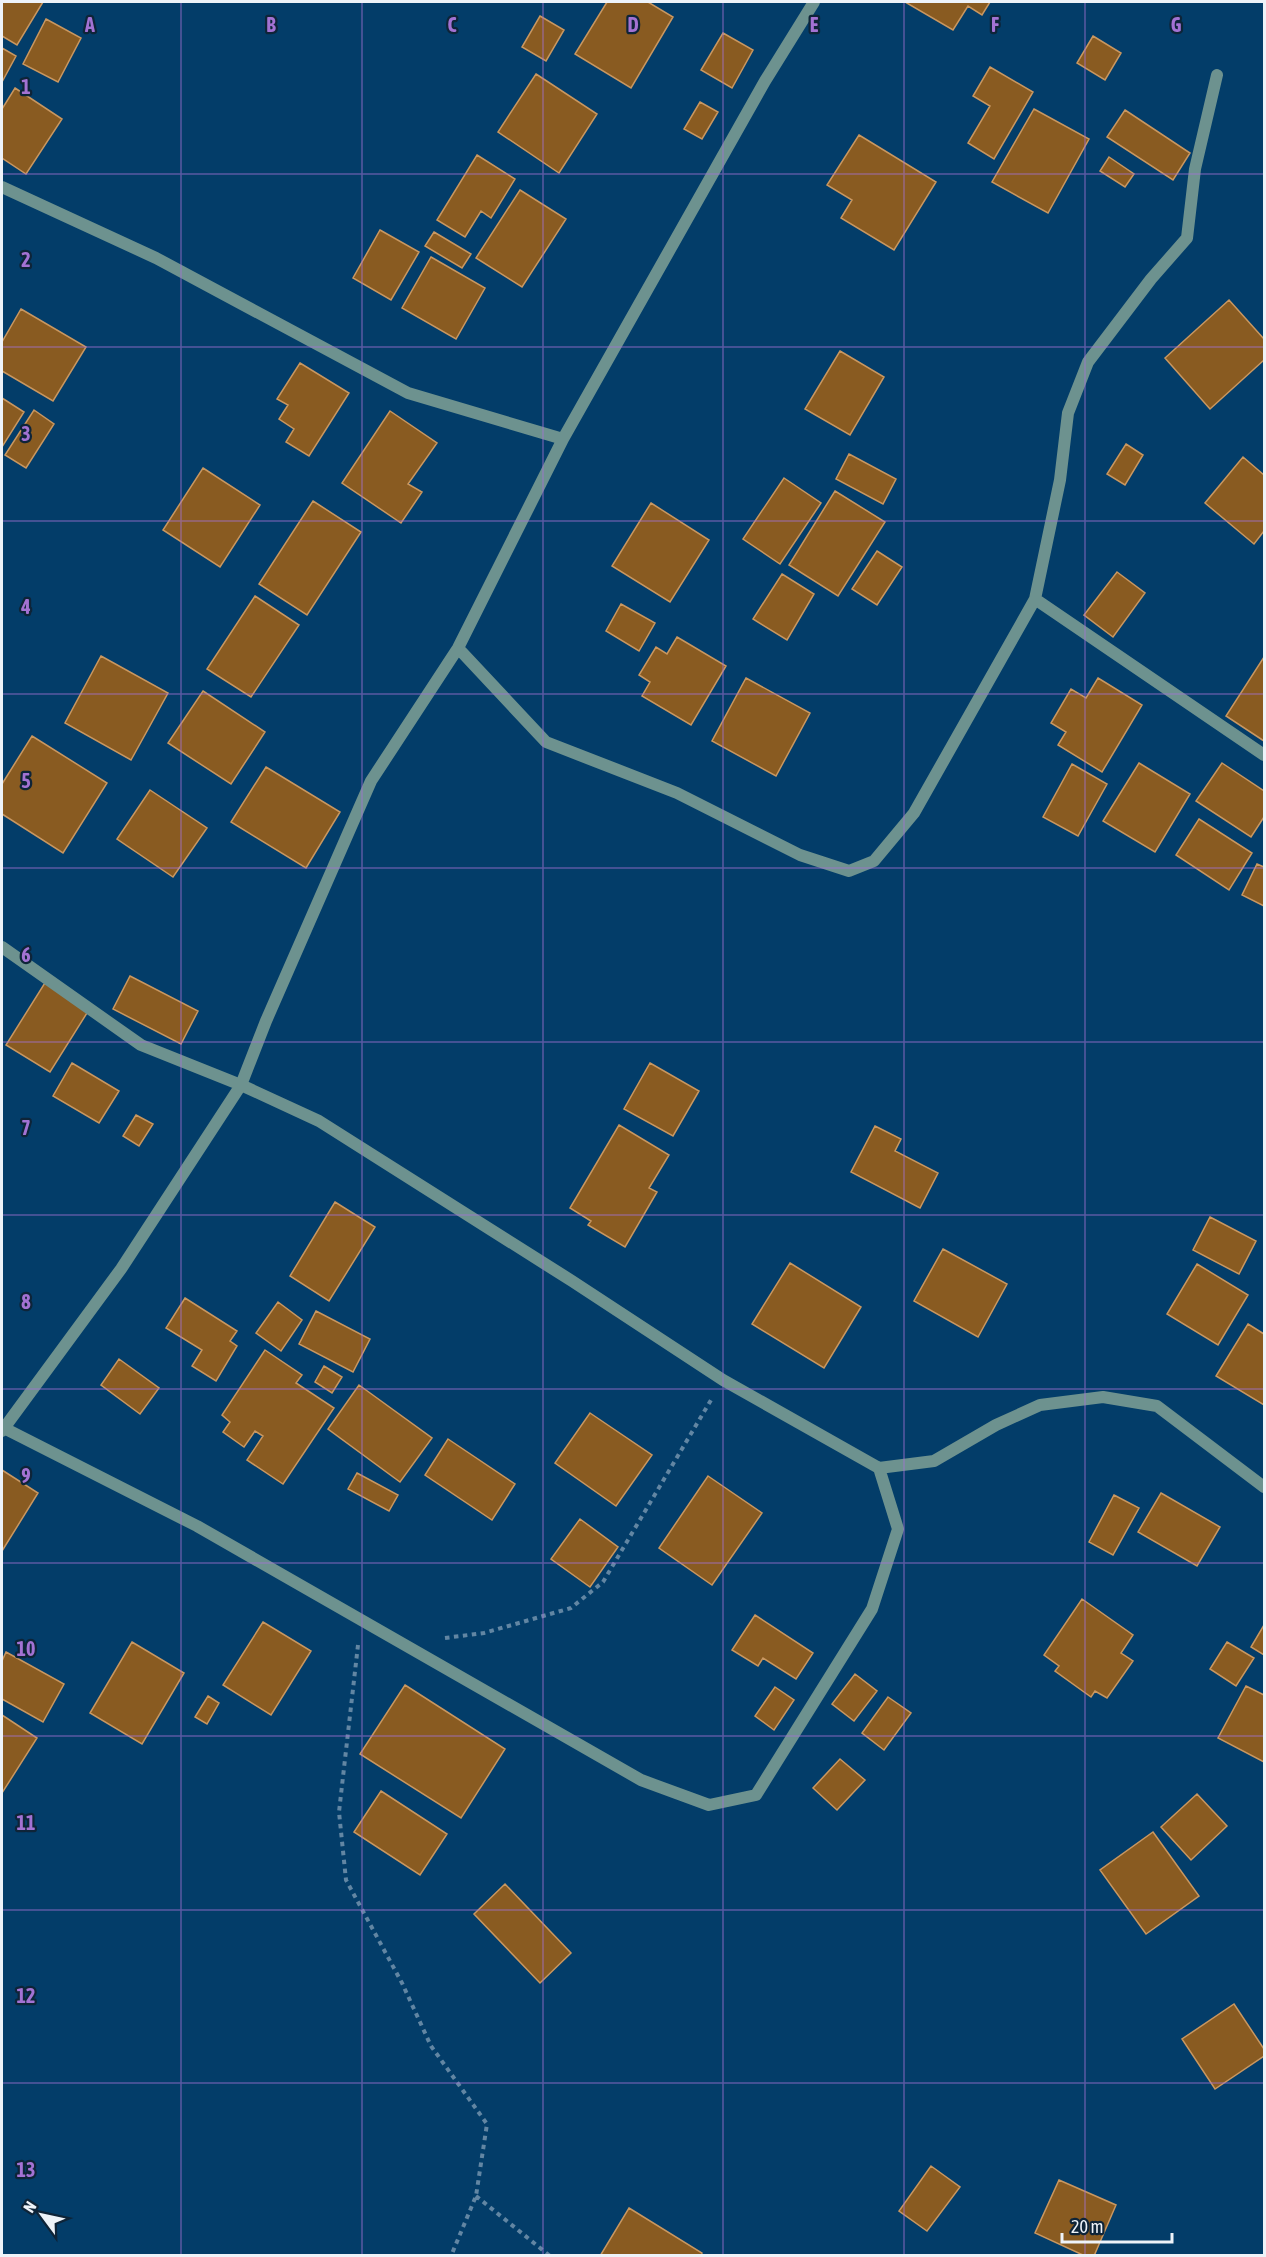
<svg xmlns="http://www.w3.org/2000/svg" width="1266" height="2257" font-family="'Asap Condensed',sans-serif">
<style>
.building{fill:#895b21;stroke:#c99760;stroke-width:1.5}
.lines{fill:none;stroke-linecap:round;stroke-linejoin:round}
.path{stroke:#6286a3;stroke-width:4;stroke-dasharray:4.5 4.5;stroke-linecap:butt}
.minor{stroke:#6d928f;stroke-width:12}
.grid{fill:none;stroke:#a372d3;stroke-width:1.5;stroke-opacity:0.55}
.grid-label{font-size:20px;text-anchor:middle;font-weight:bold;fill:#a372d3;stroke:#0e2438;stroke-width:4.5;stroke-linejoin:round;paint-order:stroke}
</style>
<rect width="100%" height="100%" fill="#033d69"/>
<path class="building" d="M2,2H43L17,45L2,36Z
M607,2H648L673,17L631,88L575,54Z
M905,2H990L982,15L968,6L953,30Z
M540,16L564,30L546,61L522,47Z
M46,19L81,38L58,82L23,64Z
M723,33L753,50L732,88L701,70Z
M1093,36L1121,53L1105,80L1077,63Z
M2,48L16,56L2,82Z
M990,67L1033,92L994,159L968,143L990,106L973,96Z
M536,74L597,114L559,173L498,132Z
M15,88L62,119L26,174L2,158V109Z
M700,102L718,112L702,139L684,129Z
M1034,109L1089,139L1048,213L992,182Z
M1125,110L1190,153L1173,180L1107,137Z
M859,135L936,182L894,250L841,218L852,200L827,185Z
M477,155L515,179L491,218L481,211L465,237L437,220Z
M1109,157L1134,174L1125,187L1100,171Z
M520,190L566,219L522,287L476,258Z
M380,230L419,252L391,300L353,278Z
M434,232L471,254L462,268L425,246Z
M431,257L485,288L456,339L402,308Z
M1229,300L1264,339V360L1210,409L1165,358Z
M21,309L86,347L53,401L2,371V342Z
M840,351L884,377L850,435L805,409Z
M300,363L349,393L309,456L286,442L294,429L279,419L288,405L277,399Z
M2,398L24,412L2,447Z
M34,410L54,424L26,468L5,455Z
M390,411L437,443L408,484L422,492L401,523L342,483Z
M1126,444L1143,455L1125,485L1107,474Z
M849,454L896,479L883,504L836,479Z
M1243,457L1264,475V531L1254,544L1205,503Z
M203,468L260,505L220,567L163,530Z
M784,478L821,503L780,564L743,539Z
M835,491L885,522L838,596L789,565Z
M313,501L361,532L307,615L259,584Z
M651,503L709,540L670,602L612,566Z
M877,551L902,567L877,605L852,589Z
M1117,572L1145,593L1113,637L1084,615Z
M782,574L814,594L787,640L753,619Z
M255,596L299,625L251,697L207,669Z
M621,604L655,623L639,651L606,631Z
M677,637L726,666L691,725L642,696L650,682L639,675L656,647L667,654Z
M101,656L168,693L131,760L65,723Z
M1264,657V741L1226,716Z
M746,678L810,713L776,776L712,741Z
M1098,678L1142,705L1102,772L1058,745L1066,732L1051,723L1071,689L1086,698Z
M203,691L265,732L231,784L168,743Z
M32,736L107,783L63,853L2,814V784Z
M1139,763L1190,794L1155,852L1103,821Z
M1222,763L1264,791V817L1251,837L1196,801Z
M1072,764L1107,784L1078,836L1043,817Z
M266,767L340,812L306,868L231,822Z
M150,790L207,828L173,877L117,839Z
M1199,819L1252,853L1229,890L1176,855Z
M1257,864L1264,867V906L1242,895Z
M130,976L198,1011L181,1044L113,1009Z
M48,978L92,1005L50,1072L6,1045Z
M72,1063L119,1091L99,1123L53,1096Z
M650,1063L699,1091L673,1136L624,1109Z
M136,1115L153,1124L139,1146L123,1136Z
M619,1125L669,1155L649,1188L657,1192L625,1247L588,1225L591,1221L570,1208Z
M875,1126L901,1139L895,1151L938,1173L920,1208L851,1172Z
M335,1202L375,1227L329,1301L290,1276Z
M1210,1217L1256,1241L1239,1274L1193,1250Z
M943,1249L1007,1284L978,1337L914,1301Z
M790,1263L861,1307L824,1368L752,1324Z
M1197,1264L1248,1295L1218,1345L1167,1314Z
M185,1298L237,1331L230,1341L237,1346L216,1381L192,1366L202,1350L166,1328Z
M278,1302L302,1320L281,1351L256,1333Z
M316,1311L370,1339L353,1372L299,1344Z
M1248,1324L1264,1334V1405L1216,1376Z
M265,1350L302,1375L296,1383L334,1408L283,1484L247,1460L263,1436L255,1431L244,1447L223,1432L230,1422L222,1415Z
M119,1359L159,1388L140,1414L101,1385Z
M324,1366L342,1377L332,1393L315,1382Z
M359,1385L432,1438L400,1482L328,1429Z
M590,1413L652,1455L616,1506L555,1463Z
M448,1439L515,1484L492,1520L425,1475Z
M2,1470L38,1493L2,1551Z
M357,1473L398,1495L389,1511L348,1489Z
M708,1476L762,1513L712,1585L659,1548Z
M1161,1493L1220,1527L1197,1566L1138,1532Z
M1114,1495L1139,1508L1113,1555L1089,1542Z
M580,1519L618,1547L590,1587L551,1559Z
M1082,1599L1133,1635L1121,1653L1133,1661L1107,1698L1095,1691L1091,1697L1055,1671L1059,1666L1044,1655Z
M755,1615L813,1653L796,1679L763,1658L758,1666L732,1650Z
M263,1622L311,1651L271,1715L223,1685Z
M1264,1625V1655L1251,1647Z
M132,1642L184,1673L142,1744L90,1713Z
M1227,1642L1254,1658L1236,1686L1210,1669Z
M6,1652L64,1684L43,1722L2,1699V1661Z
M855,1674L877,1691L854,1721L832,1704Z
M405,1685L505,1749L461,1818L360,1754Z
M1246,1686L1264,1695V1762L1218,1738Z
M775,1687L794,1700L774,1730L755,1716Z
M208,1696L219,1703L207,1724L195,1717Z
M888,1697L911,1713L884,1750L862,1733Z
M2,1715L37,1738L2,1793Z
M840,1759L865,1780L837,1810L813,1788Z
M381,1791L447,1834L420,1875L354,1832Z
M1197,1794L1227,1826L1191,1860L1161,1827Z
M1153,1832L1199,1896L1146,1934L1100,1870Z
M505,1884L571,1953L540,1983L474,1914Z
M1234,2004L1264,2049V2056L1215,2089L1182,2039Z
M931,2166L960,2187L927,2231L899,2211Z
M1059,2180L1116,2205L1094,2256H1085L1035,2233Z
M629,2208L702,2253L701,2256H600Z"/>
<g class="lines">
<path class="path" d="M445,1638L484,1633L571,1608L603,1582L711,1400
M358,1645L339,1812L346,1880L402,1983L431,2046L487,2124L476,2196L451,2256
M476,2196L550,2256"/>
<path class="minor" d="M2,187L156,258L408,393L563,439
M1035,599L1264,755
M458,648L546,742L677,793L800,855L849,871L874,861L914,813L1035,599L1060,480L1068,413L1088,362L1151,279L1187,238L1195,169L1217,75
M2,947L141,1045L241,1085L319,1121L572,1281L723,1380L879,1468L934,1461L996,1425L1040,1405L1103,1397L1157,1406L1264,1487
M2,1427L197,1526L641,1780L709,1805L756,1795L872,1609L898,1529L879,1468
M2,1431L121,1269L241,1085L266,1021L371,781L458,648L563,439L765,81L814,2"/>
</g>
<path class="grid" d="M181,2V2256M362,2V2256M543,2V2256M723,2V2256M904,2V2256M1085,2V2256M2,174H1264M2,347H1264M2,521H1264M2,694H1264M2,868H1264M2,1042H1264M2,1215H1264M2,1389H1264M2,1563H1264M2,1736H1264M2,1910H1264M2,2083H1264"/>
<g class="grid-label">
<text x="90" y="32">A</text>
<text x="271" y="32">B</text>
<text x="452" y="32">C</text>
<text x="633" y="32">D</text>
<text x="814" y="32">E</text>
<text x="995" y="32">F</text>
<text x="1176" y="32">G</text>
<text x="26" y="94">1</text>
<text x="26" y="267">2</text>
<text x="26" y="441">3</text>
<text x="26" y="614">4</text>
<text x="26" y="788">5</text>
<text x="26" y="962">6</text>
<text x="26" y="1135">7</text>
<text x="26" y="1309">8</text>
<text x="26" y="1483">9</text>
<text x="26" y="1656">10</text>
<text x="26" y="1830">11</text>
<text x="26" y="2003">12</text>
<text x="26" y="2177">13</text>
</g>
<rect width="1266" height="2257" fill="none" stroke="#eef3f9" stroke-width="6"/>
<g transform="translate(42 2215) rotate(303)" stroke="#0e2438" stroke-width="4.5" paint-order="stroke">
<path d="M0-4.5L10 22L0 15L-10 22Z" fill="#eef3f9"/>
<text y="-9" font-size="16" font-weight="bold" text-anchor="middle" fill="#eef3f9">N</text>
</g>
<path d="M1062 2233v9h110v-9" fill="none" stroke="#eef3f9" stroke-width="3"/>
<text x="1071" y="2233" font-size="18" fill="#eef3f9" stroke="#0e2438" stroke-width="4.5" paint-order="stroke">20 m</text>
</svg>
